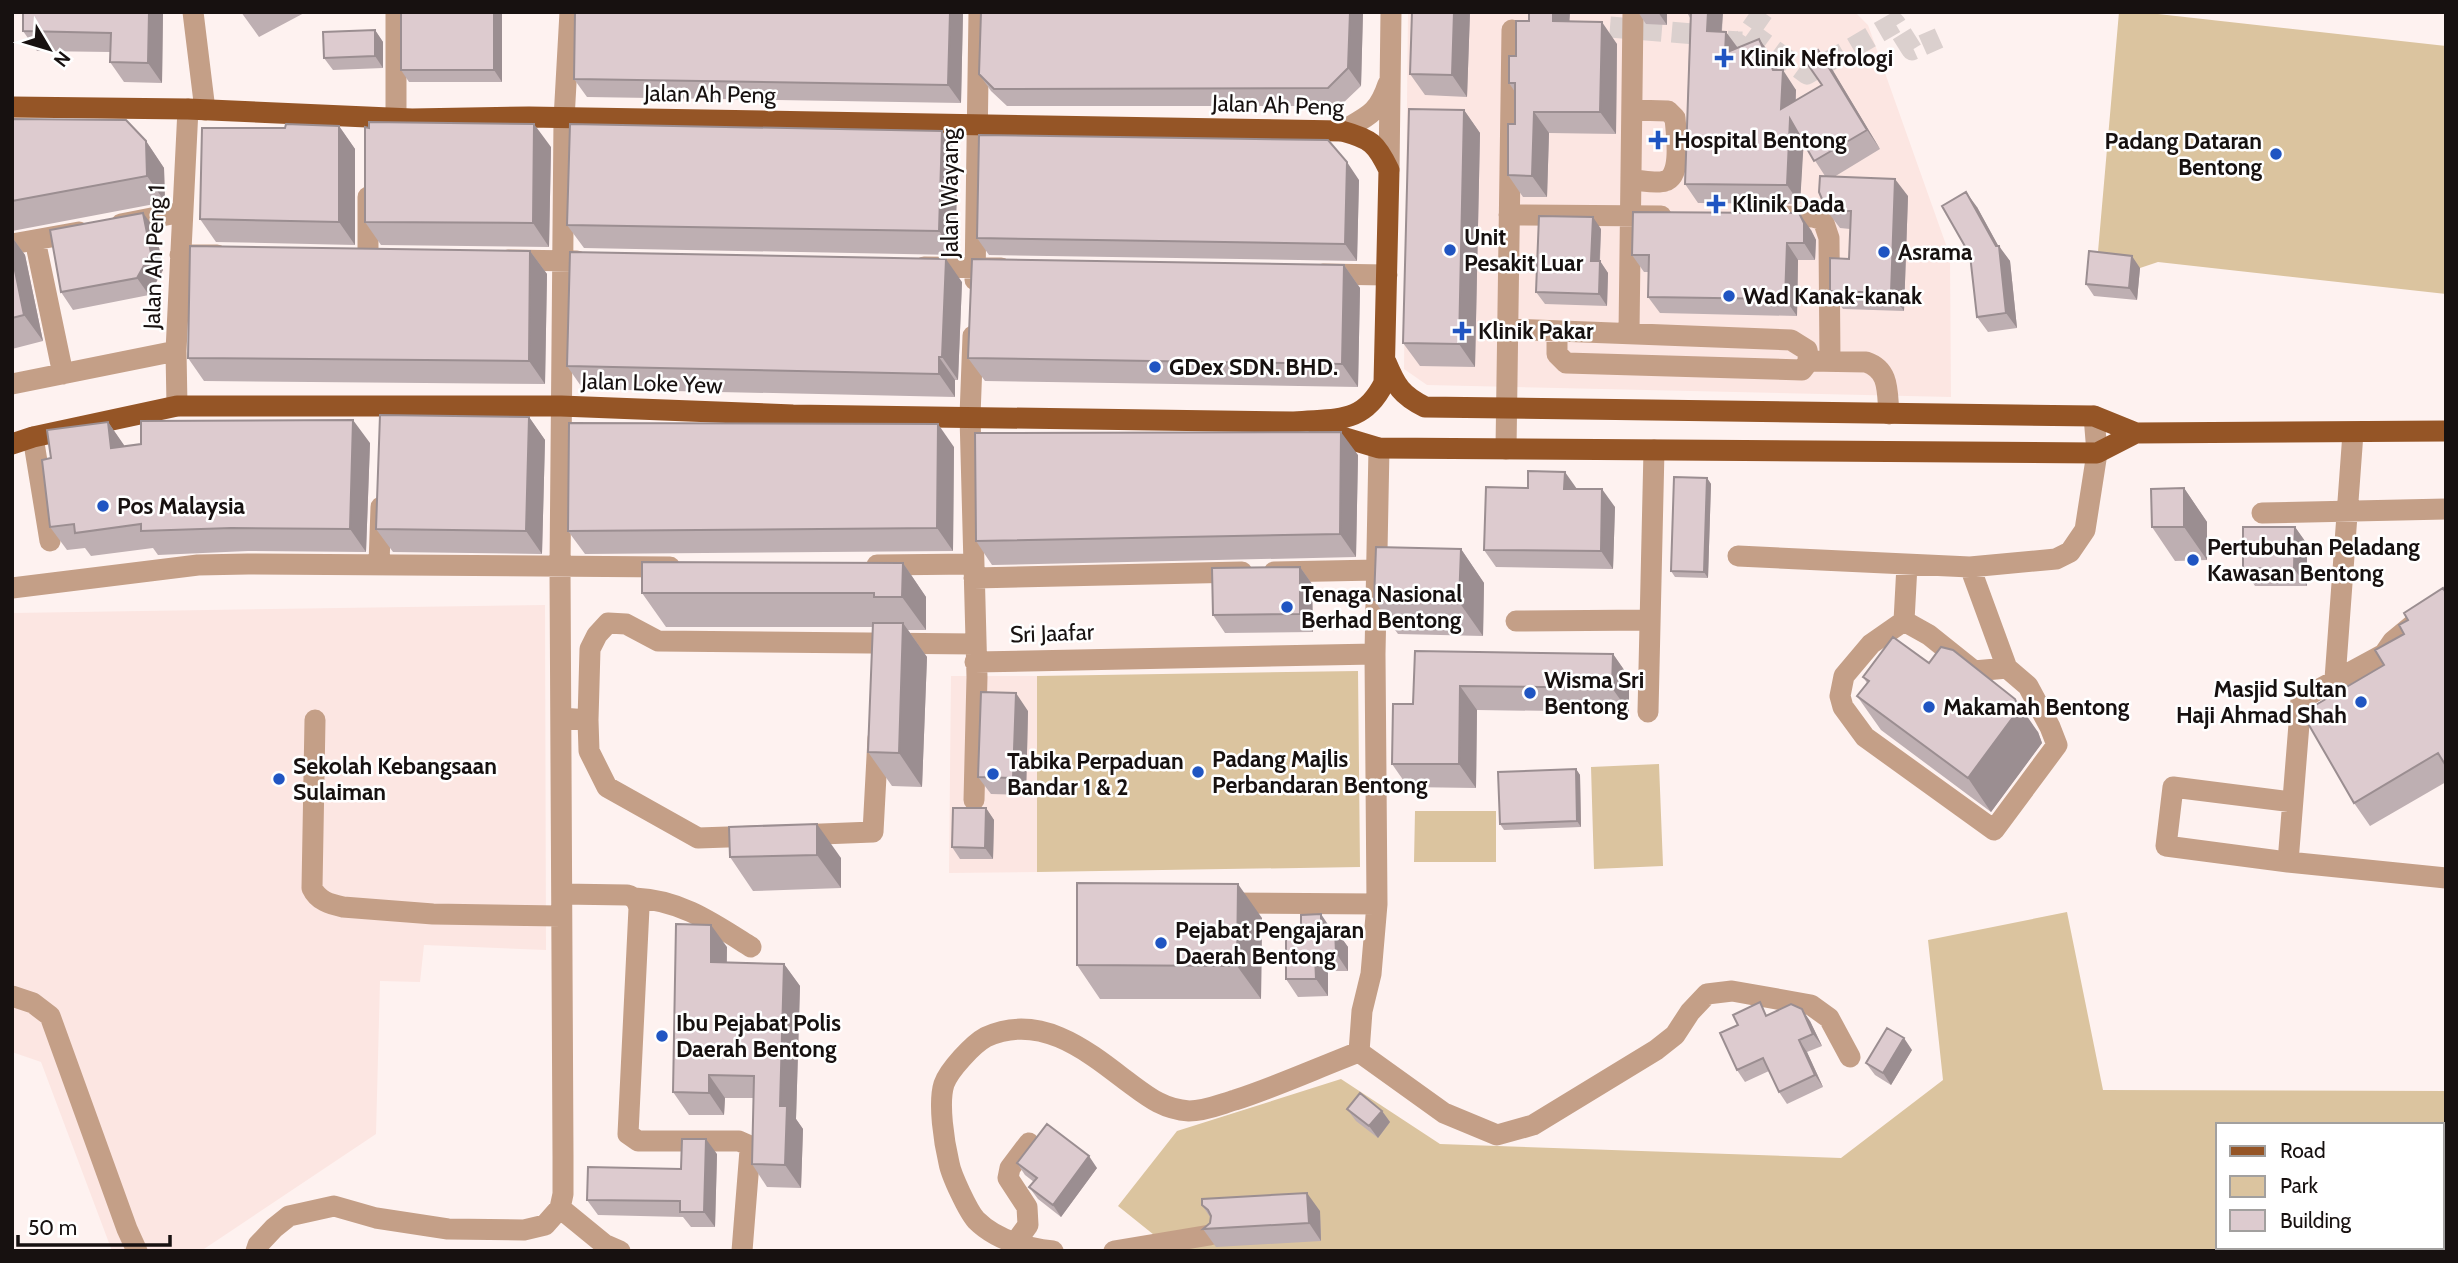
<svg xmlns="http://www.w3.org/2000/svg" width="2458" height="1263" font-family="Cabin,sans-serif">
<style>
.built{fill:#fce6e2}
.green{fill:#dbc49f;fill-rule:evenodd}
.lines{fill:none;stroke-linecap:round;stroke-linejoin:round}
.minor-tunnel{stroke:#dbd0ce;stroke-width:21;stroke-dasharray:21 10;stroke-linecap:butt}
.minor{stroke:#c49f87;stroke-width:21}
.major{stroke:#955526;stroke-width:21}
.wall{fill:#beafb2}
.shaded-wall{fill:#9b8e91}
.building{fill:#ddcbcf;stroke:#9b8e91;stroke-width:2}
.poi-dot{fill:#2055c2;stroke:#fff;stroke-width:2.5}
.labels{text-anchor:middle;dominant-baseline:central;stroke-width:5;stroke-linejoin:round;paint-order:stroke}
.poi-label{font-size:23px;font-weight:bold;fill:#171110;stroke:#fff;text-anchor:start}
.street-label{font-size:23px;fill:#171110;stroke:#fff}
</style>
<rect width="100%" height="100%" fill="#fef2f0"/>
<path class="built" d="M1408,12H1855L1868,25L1950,256L1951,397L1427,385L1404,369Z
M545,605L546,950L424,945L420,982L380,981L376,1134L201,1251H112L41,1062L12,1052V613Z
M951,676H1037V872L949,873Z"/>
<path class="green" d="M2119,12H2140L2446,46V294L2158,262L2140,268L2097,263Z
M1358,671L1360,867L1037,872V676Z
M1659,764L1663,866L1594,869L1591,767Z
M1415,811H1496V862H1414Z
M2067,912L2103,1090L2446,1091V1251H1174L1118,1206L1177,1131L1341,1079L1440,1144L1841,1158L1943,1080L1928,940ZM2218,1125H2442V1247H2218Z"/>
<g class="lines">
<path class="minor-tunnel" d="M1610,27L1694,34L1693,39L1742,42L1763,12
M1749,32L1807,74L1895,23L1912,50L1939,38"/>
<path class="minor" d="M193,12L205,110
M396,119V12
M1342,131C1368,116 1378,114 1388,84
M1389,170L1391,12
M1631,180C1641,180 1656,184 1665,181C1683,176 1676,132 1675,118L1668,111L1632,110
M1509,215L1661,216
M1774,216L1813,217L1823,220L1829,238L1830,361
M121,224L182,212
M35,240L63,374
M12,244L79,232
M180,255H217
M368,258V197
M508,260L577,261
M924,267L1001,268
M1323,274L1387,275
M975,280L979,12
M1508,329L1791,340L1807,350L1809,361
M1557,331V354L1566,363L1802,370L1809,361L1866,362C1890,370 1887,392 1889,414
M1629,333L1633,12
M973,336L970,416L977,677L974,800
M12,384L176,351
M177,406L176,351L188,109
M33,437L50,541
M1506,449L1512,30
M2262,513L2446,509
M1738,556L1970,567L2056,559L2070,552L2085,530L2097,453L2094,416
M379,564L381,507
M877,565L973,564
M1907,565L1904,621L1871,644L1844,676L1840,696L1843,707L1865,737L1994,830L2057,745L2050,727L2028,686L2007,668L1970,567
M1274,572L1377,570
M974,578L1242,572
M12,588L198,565L248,564L670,567
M2446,600L2439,603L2393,641L2384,654L2301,699L2288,862L2446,878
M1516,621L1650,620
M1904,621L1929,635L1974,671L2007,668
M975,662L1375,654
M2335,679L2353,433
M1648,712L1654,450
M561,718L588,720L589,751L607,787L698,838L757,836
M315,720L312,888C318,901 330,904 343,907L433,914L561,916
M588,720L590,649L597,635L608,623L626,624L658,641L975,644
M796,835L873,832L878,738
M2288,862L2166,846L2173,787L2292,802
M562,894L627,895C635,897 637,901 639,908L628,1134L638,1141H739L748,1145L750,1150L742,1251
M635,898C681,900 713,923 751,947
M1225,903L1377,904
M12,996L33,1003L50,1016L127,1229L137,1251
M1359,1052L1362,1011L1371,974L1377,904L1375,654L1379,448
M1359,1052L1444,1113L1497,1135L1533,1125L1656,1050L1675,1035L1690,1012L1707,994L1732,991L1811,1005L1829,1018L1850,1057
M560,1208L604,1244L620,1251
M1015,1243L1028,1225L1027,1207L1008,1178L1010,1168L1029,1143
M256,1251L258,1245L274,1228L289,1216L334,1206L376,1218L448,1229L524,1230L545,1225L560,1208L563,1194V1156L560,568L564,119L570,12
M1053,1251C1026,1248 996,1240 976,1220C968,1211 951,1175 949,1163C944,1142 938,1103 944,1084C949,1070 973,1044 986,1037C1038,1013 1084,1048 1124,1079C1146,1095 1161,1109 1189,1111C1205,1111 1221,1104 1235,1100C1278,1086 1317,1068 1359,1052
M1114,1251L1210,1235"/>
<path class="major" d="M12,107L188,109L412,119L529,117L1342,131C1371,139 1376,143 1389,170L1384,383C1363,425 1336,418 1294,422L793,415L561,406H177L33,437L12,444
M1386,362C1396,386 1401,395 1425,407L2094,416L2136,433L2446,431
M1319,430L1379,448L2097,453L2136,433"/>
</g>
<path class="wall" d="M23,12H163L162,83L124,82L110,62L111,52L37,51L23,31Z
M241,12H306L259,37Z
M502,12V82H409L401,70Z
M963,12L961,103L587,97L574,79Z
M981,12H1363L1361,86L1340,106H1007L991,91L979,74Z
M1412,12H1470L1467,97L1425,95L1410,74Z
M1529,12H1570L1569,22L1617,44L1616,134L1549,133L1547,197H1523L1508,175L1515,124V92L1509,83L1516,56L1529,21Z
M1638,12H1667V25L1646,24Z
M1687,12H1723L1722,31L1726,32L1738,48L1759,39L1773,58L1778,70L1796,90V100L1822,85L1832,69L1880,149L1834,177L1908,196L1904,311L1843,309L1830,291L1849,259L1850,229L1840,228L1827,211L1825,176L1803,142L1800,204L1698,203L1685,184L1690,18Z
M375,30L383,42V68L333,70L324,58Z
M1464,110L1480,133L1475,367L1420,366L1403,343Z
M12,119L146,141L164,168L165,202L12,231Z
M339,126L355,149V245L216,242L200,219L285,128Z
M551,147L549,247L381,245L365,222Z
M958,154L955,255L584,248L567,225Z
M1359,180L1357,261L989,255L977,238Z
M1977,207L1998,246L2010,261L2017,328L1988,332L1977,317L1970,255Z
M1601,229L1600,261L1608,273L1607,306L1545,304L1536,292Z
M156,230L163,270L149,295L73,310L61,292Z
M1811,230L1816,240L1815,260H1798L1797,316L1660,313L1648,297L1649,272H1644L1632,255Z
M12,237L25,255L43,341L12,349Z
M530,251L547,274L545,384L204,381L188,358Z
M1344,265L1360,288L1358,387L985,381L968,358Z
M2140,268L2137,300L2094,296L2086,284Z
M962,282L958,380H955V397L583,389L567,366Z
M529,417L545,440L542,554L393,552L376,529Z
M108,422L124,446L370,443L366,552L248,551L158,555L153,548L91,556L85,548L67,550L50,527L51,458Z
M954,447L953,551L585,554L568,531Z
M1358,455L1356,557L992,565L976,541Z
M1707,478L1711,484L1708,578L1675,577L1671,571Z
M2184,488L2207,522V560L2175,561L2152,527Z
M1577,489L1615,507L1613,569L1496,567L1484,550Z
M2295,527L2307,544V586H2255L2243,568Z
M1461,549L1484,583L1483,636L1398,634L1374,600Z
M903,563L926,597V630H908L927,657L922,787L892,786L868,752L873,627H666L642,593Z
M1300,567L1312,584L1313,632L1225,633L1213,615Z
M2446,592V782L2370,826L2354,803L2384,665L2404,634Z
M1415,651L1613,654L1629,677V712L1477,710L1476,788L1408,787L1392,764L1413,704Z
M1929,663L2038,732L2042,743L1991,812L1881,730L1857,696L1867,683L1863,677Z
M1028,711L1026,795L991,794L978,777Z
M1576,769L1580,775L1581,827L1504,830L1500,824Z
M986,808L994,820L993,859H960L952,847Z
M729,827L841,858V888L753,891L730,857Z
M1262,918L1261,999H1100L1077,965Z
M1331,929H1335L1348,947V971H1328V996L1298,997L1286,979Z
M727,947V962L784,964L800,986L796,1119L803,1129L801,1188L767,1187L752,1164L754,1098H725L724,1115H689L673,1092Z
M1769,1015L1810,1021L1822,1046L1807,1052L1823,1087L1787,1104L1779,1092L1769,1071L1745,1082L1737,1070Z
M1912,1050L1891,1085L1875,1075L1866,1063Z
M1347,1109L1382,1111L1390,1122L1378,1138L1356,1121Z
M717,1154L715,1227H691L683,1217L598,1215L587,1200L681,1169Z
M1017,1163L1097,1168L1061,1217L1038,1199L1029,1187L1034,1182L1025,1175Z
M1202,1205L1320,1211L1321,1241L1216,1247L1203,1229L1210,1223V1217Z"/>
<path class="shaded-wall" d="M149,12H163L162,83L148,63Z
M494,12H502V82L494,70Z
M950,12H963L961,103L948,85Z
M1350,12H1363L1361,86L1348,68Z
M1454,12H1470L1467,97L1452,75Z
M1553,12H1570L1568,43L1553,21Z
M1658,12H1667V25Z
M1708,12H1723L1720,50L1707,31Z
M1602,22L1617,44L1616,134L1600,112Z
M375,30L383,42V68L375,56Z
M1726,32L1740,51L1725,53Z
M1759,39L1773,58L1782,80L1783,70L1796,90L1794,125L1804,138L1800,204L1787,185L1781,109L1773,70Z
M1818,50L1832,69L1880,149L1867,130Z
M1464,110L1480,133L1475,367L1459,344Z
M1534,112L1549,133L1547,197L1532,176Z
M534,124L551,147L549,247L533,223Z
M339,126L355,149V245L339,222Z
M942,131L958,154L955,255L939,231Z
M146,141L164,168L165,202L147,176Z
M1347,162L1359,180L1357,261L1345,244Z
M1895,179L1908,196L1904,311L1891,293Z
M1966,192L1977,207L1999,247V246L2010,261L2017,328L2006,313L1996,246Z
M143,213L156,230L163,270L149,295L137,278Z
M1799,213L1811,230L1816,240L1815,260L1804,243Z
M1593,217L1601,229L1599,273L1591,261Z
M12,237L25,255L43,341L24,315L12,256Z
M1787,243L1798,260L1797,316L1785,299Z
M530,251L547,274L545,384L529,361Z
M2132,256L2140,268L2137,300L2129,288Z
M946,259L962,282L958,380L942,357Z
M1600,261L1608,273L1607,306L1599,294Z
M1344,265L1360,288L1358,387L1342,364Z
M939,357L955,380V397L939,374Z
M529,417L545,440L542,554L526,531Z
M353,420L370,443L366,552L350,529Z
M108,422L124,445L128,471L111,448Z
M938,424L954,447L953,551L937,528Z
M1341,432L1358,455L1356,557L1340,534Z
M1565,472L1577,489H1564Z
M1707,478L1711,484L1708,578L1704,572Z
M2184,488L2207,522V560L2184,527Z
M1602,489L1615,507L1613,569L1601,551Z
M2295,527L2307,544V586L2294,569Z
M1461,549L1484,583L1483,636L1459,602Z
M903,563L926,597V630L902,597Z
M1300,567L1312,584L1313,632L1300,614Z
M903,623L927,657L922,787L899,753Z
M1613,654L1629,677V712L1612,688Z
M1460,686L1477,710L1476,788L1459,764Z
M1016,693L1028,711L1026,795L1013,778Z
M2015,699L2038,732L2042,743L1991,812L1968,778Z
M1576,769L1580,775L1581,827L1577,821Z
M986,808L994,820L993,859L985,848Z
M817,824L841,858V888L817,855Z
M1238,884L1262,918L1261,999L1237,966Z
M1321,914L1333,932L1321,929Z
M711,925L727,947L726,985L711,962Z
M1335,929L1348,947V971L1336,953Z
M1315,954L1328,971V996L1316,979Z
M784,964L800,986L796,1119L803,1129L801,1188L785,1165L780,1106Z
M1802,1009L1810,1021L1822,1046L1813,1034Z
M1904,1038L1912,1050L1891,1085L1883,1073Z
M1799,1040L1807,1052L1823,1087L1815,1075Z
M709,1075L725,1098L724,1115L709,1093Z
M1382,1111L1390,1122L1378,1138L1369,1126Z
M706,1139L717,1154L715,1227L704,1212Z
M1089,1156L1097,1168L1061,1217L1053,1205Z
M1307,1193L1320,1211L1321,1241L1309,1223Z"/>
<path class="building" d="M23,12H149L148,63L110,62L111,33L23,31Z
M401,12H494V70H401Z
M575,12H950L948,85L574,79Z
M981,12H1350L1348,68L1328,88L994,89L979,74Z
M1412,12H1454L1452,75L1410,74Z
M1529,12H1553V21L1602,22L1600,112H1534L1532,176L1508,175V124H1515V83H1509V56H1516V21H1529Z
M1691,12H1708L1707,31L1726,32L1725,53L1759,39L1773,70H1783L1781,109L1822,85L1804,59L1818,50L1867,130L1814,161L1790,119L1787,185L1685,184Z
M375,30V56L324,58L323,32Z
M1409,109L1464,110L1459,344L1403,343Z
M12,119L126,120L146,141L147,176L12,201Z
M369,122L534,124L533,223L365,222V127L369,128Z
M286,124L339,126V222L200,219L202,128H285Z
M570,124L942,131L939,231L567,225Z
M979,135L1328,140L1347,162L1345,244L977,238Z
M1820,176L1895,179L1891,293L1830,291V258L1849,259L1851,211H1827L1819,192Z
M1966,192L1996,246H1999L2006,313L1977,317L1970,255L1942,206Z
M1633,212L1799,213L1804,223V243H1787L1785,299L1648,297L1649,255H1632Z
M143,213L151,253L137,278L61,292L50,230Z
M1539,216L1593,217L1591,261H1600L1599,294L1536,292Z
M190,246L530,251L529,361L188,358Z
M2089,251L2132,256L2129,288L2086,284Z
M570,252L946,259L942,357H939V374L567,366Z
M12,256L24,315L12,318Z
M972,259L1344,265L1342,364L968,358Z
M380,415L529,417L526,531L376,529Z
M353,420L350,529L231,528L141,531V524L75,533L74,524L50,527L42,460L51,458L47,430L108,422L111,448L141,444V421Z
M569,423L938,424L937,528L568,531Z
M1341,432L1340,534L976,541L975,433Z
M1528,471L1565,472L1564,489H1602L1601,551L1484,550L1486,487L1528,488Z
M1674,477L1707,478L1704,572L1671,571Z
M2184,488V527H2152L2151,489Z
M2243,527H2295L2294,569L2243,568Z
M1376,547L1461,549L1459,602L1374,600Z
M642,562L903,563L902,597H874V593H642Z
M1300,567V614L1213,615L1212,568Z
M2443,588L2446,593V766L2438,753L2354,803L2302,713L2384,665L2375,650L2404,634L2399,625L2408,620L2404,613Z
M873,623H903L899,753L868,752Z
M1893,637L1929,663L1941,647L1953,650L2015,699L2019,709L1968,778L1857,696L1869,681L1863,677Z
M1415,651L1613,654L1612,688L1460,686L1459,764H1392L1393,704H1413Z
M981,692L1016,693L1013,778L978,777Z
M1576,769L1577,821L1500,824L1498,772Z
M953,808H986L985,848L952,847Z
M817,824V855L730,857L729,827Z
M1077,883L1238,884L1237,966L1077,965Z
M1321,914V929H1335L1336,953L1315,954L1316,979H1286V929H1301V915Z
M676,924L711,925V962L784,964L780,1106H787L785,1165L752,1164L754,1076L709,1075V1093L673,1092Z
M1760,1002L1766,1016L1791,1004L1802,1009L1813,1034L1799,1040L1815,1075L1779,1092L1763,1058L1737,1070L1720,1033L1738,1025L1733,1015Z
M1887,1028L1904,1038L1883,1073L1866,1063Z
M1360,1093L1382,1111L1369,1126L1347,1109Z
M1047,1124L1089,1156L1053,1205L1029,1187L1037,1178L1017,1163Z
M682,1139H706L704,1212H680V1201L587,1200L588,1167L681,1169Z
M1307,1193L1309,1223L1203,1229L1210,1223L1211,1216L1208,1210L1202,1205V1199Z"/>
<g class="poi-dot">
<path d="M1720.5 47.5h7v7h7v7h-7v7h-7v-7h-7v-7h7z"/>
<path d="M1654.5 129.5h7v7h7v7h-7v7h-7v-7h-7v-7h7z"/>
<circle cx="2276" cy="154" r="7"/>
<path d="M1712.5 193.5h7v7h7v7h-7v7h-7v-7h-7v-7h7z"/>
<circle cx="1450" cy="250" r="7"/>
<circle cx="1884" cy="252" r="7"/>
<circle cx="1729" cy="296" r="7"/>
<path d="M1458.5 320.5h7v7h7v7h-7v7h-7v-7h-7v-7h7z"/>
<circle cx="1155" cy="367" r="7"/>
<circle cx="103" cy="506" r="7"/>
<circle cx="2193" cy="560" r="7"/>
<circle cx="1287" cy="607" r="7"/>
<circle cx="1530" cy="693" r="7"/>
<circle cx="2361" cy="702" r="7"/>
<circle cx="1929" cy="707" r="7"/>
<circle cx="1198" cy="772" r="7"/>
<circle cx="993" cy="774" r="7"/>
<circle cx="279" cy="779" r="7"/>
<circle cx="1161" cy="943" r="7"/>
<circle cx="662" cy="1036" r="7"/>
</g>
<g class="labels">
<g class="poi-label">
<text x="1740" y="58">Klinik Nefrologi</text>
<text x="1674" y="140">Hospital Bentong</text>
<text x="2262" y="141" text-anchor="end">Padang Dataran<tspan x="2262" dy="26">Bentong</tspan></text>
<text x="1732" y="204">Klinik Dada</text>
<text x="1464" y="237">Unit<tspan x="1464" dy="26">Pesakit Luar</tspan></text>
<text x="1898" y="252">Asrama</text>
<text x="1743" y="296">Wad Kanak-kanak</text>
<text x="1478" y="331">Klinik Pakar</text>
<text x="1169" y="367">GDex SDN. BHD.</text>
<text x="117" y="506">Pos Malaysia</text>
<text x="2207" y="547">Pertubuhan Peladang<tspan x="2207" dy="26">Kawasan Bentong</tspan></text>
<text x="1301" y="594">Tenaga Nasional<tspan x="1301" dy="26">Berhad Bentong</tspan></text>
<text x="1544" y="680">Wisma Sri<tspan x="1544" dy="26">Bentong</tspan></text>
<text x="2347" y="689" text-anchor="end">Masjid Sultan<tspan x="2347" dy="26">Haji Ahmad Shah</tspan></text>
<text x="1943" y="707">Makamah Bentong</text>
<text x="1212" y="759">Padang Majlis<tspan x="1212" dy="26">Perbandaran Bentong</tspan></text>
<text x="1007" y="761">Tabika Perpaduan<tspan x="1007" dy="26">Bandar 1 &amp; 2</tspan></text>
<text x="293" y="766">Sekolah Kebangsaan<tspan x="293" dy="26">Sulaiman</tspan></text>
<text x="1175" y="930">Pejabat Pengajaran<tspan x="1175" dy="26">Daerah Bentong</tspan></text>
<text x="676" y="1023">Ibu Pejabat Polis<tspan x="676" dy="26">Daerah Bentong</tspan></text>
</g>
<g class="street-label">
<text transform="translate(710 94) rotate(1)">Jalan Ah Peng</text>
<text transform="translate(1278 105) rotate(2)">Jalan Ah Peng</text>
<text transform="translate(950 193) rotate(-90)">Jalan Wayang</text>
<text transform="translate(154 257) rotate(-88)">Jalan Ah Peng 1</text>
<text transform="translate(652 383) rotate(2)">Jalan Loke Yew</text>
<text transform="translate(1052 633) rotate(-2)">Sri Jaafar</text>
</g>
</g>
<rect width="2458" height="1263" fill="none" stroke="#171110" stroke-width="28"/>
<rect x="2216" y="1123" width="228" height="126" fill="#ffffff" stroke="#a2a09f" stroke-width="2"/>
<rect x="2230" y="1146" width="35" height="10" fill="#955526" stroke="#a2a09f" stroke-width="2"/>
<text x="2280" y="1158" font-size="21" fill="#171110">Road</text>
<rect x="2230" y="1176" width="35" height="21" fill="#dbc49f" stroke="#a2a09f" stroke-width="2"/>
<text x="2280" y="1193" font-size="21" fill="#171110">Park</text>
<rect x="2230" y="1210" width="35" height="21" fill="#ddcbcf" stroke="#a2a09f" stroke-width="2"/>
<text x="2280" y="1228" font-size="21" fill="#171110">Building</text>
<g transform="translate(49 49) rotate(128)" stroke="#ffffff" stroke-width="5" paint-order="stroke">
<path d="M0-5L12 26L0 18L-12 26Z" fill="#171110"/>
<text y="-10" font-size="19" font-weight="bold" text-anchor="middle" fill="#171110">N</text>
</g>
<path d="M18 1235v10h152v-10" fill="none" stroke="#171110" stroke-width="3.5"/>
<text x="28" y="1235" font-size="21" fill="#171110" stroke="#ffffff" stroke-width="5" paint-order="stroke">50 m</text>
</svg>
